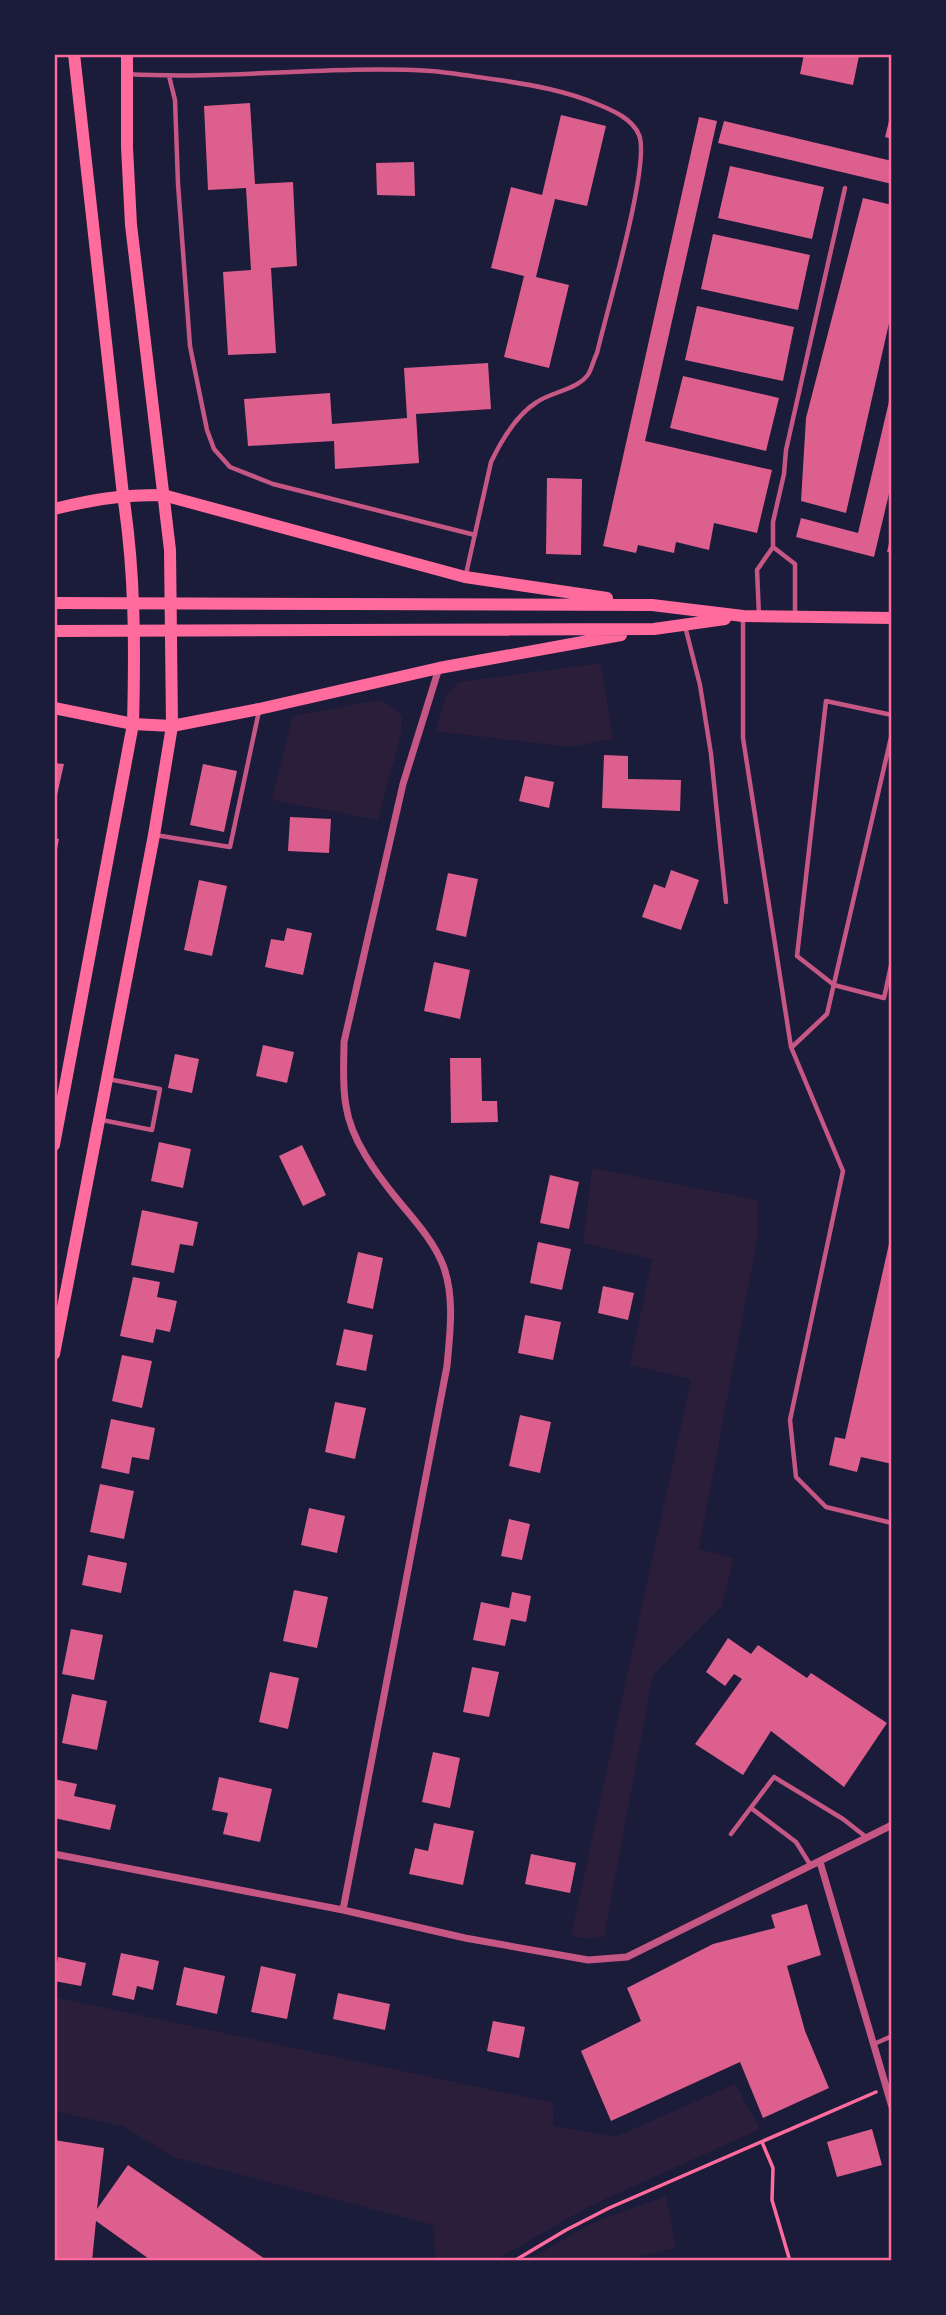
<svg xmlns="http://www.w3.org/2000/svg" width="946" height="2315" font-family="'IBM Plex Serif',serif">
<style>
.green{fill:#2a1e3b}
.building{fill:#dd5f8e}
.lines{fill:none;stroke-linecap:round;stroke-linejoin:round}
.path{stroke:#ff6b9d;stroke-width:3.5}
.service{stroke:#c65784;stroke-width:4.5}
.minor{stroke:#c65784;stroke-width:7}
.secondary{stroke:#ff6b9d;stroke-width:12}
.primary{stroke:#ff6b9d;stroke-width:12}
.neatline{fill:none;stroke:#ff6b9d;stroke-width:2.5}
</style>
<rect width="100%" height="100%" fill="#1b1b3a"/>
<path class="green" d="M601,663L613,739L569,747L436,731L446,695L459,682Z
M379,700L390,705L402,716L401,734L378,820L272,800L293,716Z
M592,1168L758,1200V1235L699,1549L734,1558L722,1606L653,1675L604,1937L590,1939L571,1936L691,1379L630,1365L652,1259L583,1243Z
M54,1997L554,2103L553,2126L615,2137L735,2084L760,2129L588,2207L494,2261H436L433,2225L173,2157L125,2127L54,2111Z
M666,2196L676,2248L618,2261H526L592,2223Z"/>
<path class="building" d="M804,54L859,56L853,85L800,74Z
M250,103L255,184L293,182L297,266L271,268L276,353L228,355L223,272L251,270L246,188L208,190L204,106Z
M891,113H892V139L885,137Z
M561,115L606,126L587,206L555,199L536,277L569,285L549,368L504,357L524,276L491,268L511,187L542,195Z
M699,117L717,121L645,441L772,470L757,533L714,523L709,550L676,542L674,553L638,545L636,553L603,546Z
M724,121L892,161V184L718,143Z
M414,162L415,196L377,195L376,163Z
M730,166L824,187L812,239L718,218Z
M863,198L892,205V310L846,513L801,501L806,418Z
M713,234L810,255L798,310L701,289Z
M697,306L794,327L783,381L685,360Z
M488,363L491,409L416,414L419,463L335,469L334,441L248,446L244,399L330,393L332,424L407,418L404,368Z
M683,376L779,398L766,451L670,428Z
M891,393L892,481L874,557L796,537L801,518L858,533Z
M547,478L582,479L581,555L546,554Z
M891,535H892V553L887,552Z
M604,755L628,756V779L681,780L680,811L602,808Z
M54,763L64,764L55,804H54Z
M203,764L237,771L224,832L190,825Z
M525,776L554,782L549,808L519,801Z
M290,817L331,819L329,853L288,851Z
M54,838L59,839L55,858H54Z
M671,870L699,880L681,930L642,917L654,884L665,888Z
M448,873L478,879L466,937L436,930Z
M199,880L227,886L212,956L184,950Z
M287,928L312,933L303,975L265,967L271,939L284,941Z
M434,962L470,970L460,1019L424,1011Z
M263,1045L294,1052L287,1083L256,1076Z
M175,1054L199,1059L192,1093L168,1088Z
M450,1058H481L482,1101H497L498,1122L451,1123Z
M159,1142L191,1149L183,1188L151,1181Z
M302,1145L326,1195L303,1206L279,1156Z
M550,1175L579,1182L569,1229L540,1223Z
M142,1210L198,1222L193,1246L180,1244L174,1273L131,1265Z
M891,1235L892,1464L861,1457L857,1472L829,1465L835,1437L845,1439Z
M538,1242L571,1249L562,1290L530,1283Z
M358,1252L383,1258L373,1309L347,1303Z
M133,1277L160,1282L157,1297L177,1301L170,1332L156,1329L153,1343L120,1336Z
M603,1286L634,1293L628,1320L598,1313Z
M525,1315L561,1322L553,1360L518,1353Z
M344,1329L373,1335L366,1371L336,1365Z
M122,1355L152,1361L142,1408L112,1401Z
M335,1402L366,1408L355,1459L325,1452Z
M520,1415L551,1422L540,1473L509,1466Z
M111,1419L155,1428L149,1460L132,1457L129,1474L101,1468Z
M100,1484L134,1491L124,1539L90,1532Z
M309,1508L345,1516L337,1553L301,1545Z
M509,1519L530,1524L522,1560L501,1556Z
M88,1555L127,1563L121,1593L82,1585Z
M294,1590L328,1597L317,1648L283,1641Z
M512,1592L531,1596L526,1622L511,1619L505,1646L473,1640L481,1602L509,1608Z
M71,1629L103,1635L94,1680L62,1674Z
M728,1638L751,1654L758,1645L807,1678L811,1673L887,1723L844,1787L771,1731L743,1775L695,1744L742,1679L734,1674L725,1686L706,1672Z
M472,1667L499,1672L489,1717L463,1712Z
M270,1672L299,1678L288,1729L259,1722Z
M72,1694L107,1701L97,1750L62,1743Z
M433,1752L460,1758L450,1808L422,1802Z
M219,1777L272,1789L260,1842L223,1834L228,1813L212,1810Z
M54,1779L77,1784L74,1796L116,1805L110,1830L54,1818Z
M434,1823L474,1831L463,1885L409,1874L415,1848L428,1851Z
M531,1854L576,1863L570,1893L525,1884Z
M807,1904L821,1955L787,1966L805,2031L829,2088L763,2118L740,2062L611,2121L581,2051L641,2021L627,1988L713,1944L775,1928L771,1915Z
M121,1953L159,1961L153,1990L137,1986L134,2000L112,1995Z
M58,1957L86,1963L81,1986L54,1981Z
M261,1966L296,1974L287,2019L251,2012Z
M184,1967L225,1976L217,2014L176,2005Z
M338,1993L390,2004L385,2030L333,2019Z
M493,2021L525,2027L519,2058L487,2051Z
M872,2129L882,2165L837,2177L827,2142Z
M54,2140L104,2148L97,2209L128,2165L268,2261H152L96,2221L92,2261H54Z"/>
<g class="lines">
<path class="path" d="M762,2142L773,2168L772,2200L790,2261
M514,2261L566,2230L609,2208L876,2092"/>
<path class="service" d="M127,74C228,80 330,65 431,71C454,73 476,77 499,80C533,85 566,91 597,104C612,110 633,119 639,135C651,163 606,314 597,353C594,359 592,367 589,373C580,389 551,392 537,402C516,415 502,439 491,462L466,574
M169,76L175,100L178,184L190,346L207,430L214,449L230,467L273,484L475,535
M773,547L795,564V616
M759,616L757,570L773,547V522L784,474L786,450L845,188
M743,617V738L791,1047L843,1171L790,1420L796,1477L826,1507L892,1523
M685,626L700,685L711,754L726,902
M892,715L826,701L797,956L834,985L884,998L892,961
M155,835L230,847L259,711
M792,1047L827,1014L892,733
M102,1120L152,1130L160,1089L108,1079
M751,1808L796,1842L811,1866
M731,1834L774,1777L843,1819L866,1837
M874,2044L892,2036"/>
<path class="minor" d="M54,1854L343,1910L465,1938L588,1960L627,1957L892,1825
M820,1862L892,2107
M343,1910L447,1366C450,1333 455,1297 443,1265C433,1240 414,1220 397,1199C376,1173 351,1140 346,1106C342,1085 344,1063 344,1042L403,784L439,668"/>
<path class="secondary" d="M54,509C95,499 121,495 163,495L465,577L607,598
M54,603L652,605L743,616L892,618
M54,631L654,629L725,619
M54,708L133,724L172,726L259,709L439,668L621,635"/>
<path class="primary" d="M54,1145L133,724C135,647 135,571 123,495L74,54
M54,1354L154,835L172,726L170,550L131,225L127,147V54"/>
</g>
<rect width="946" height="2315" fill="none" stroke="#1b1b3a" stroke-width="112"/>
<rect x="56" y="56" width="834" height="2203" class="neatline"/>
</svg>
